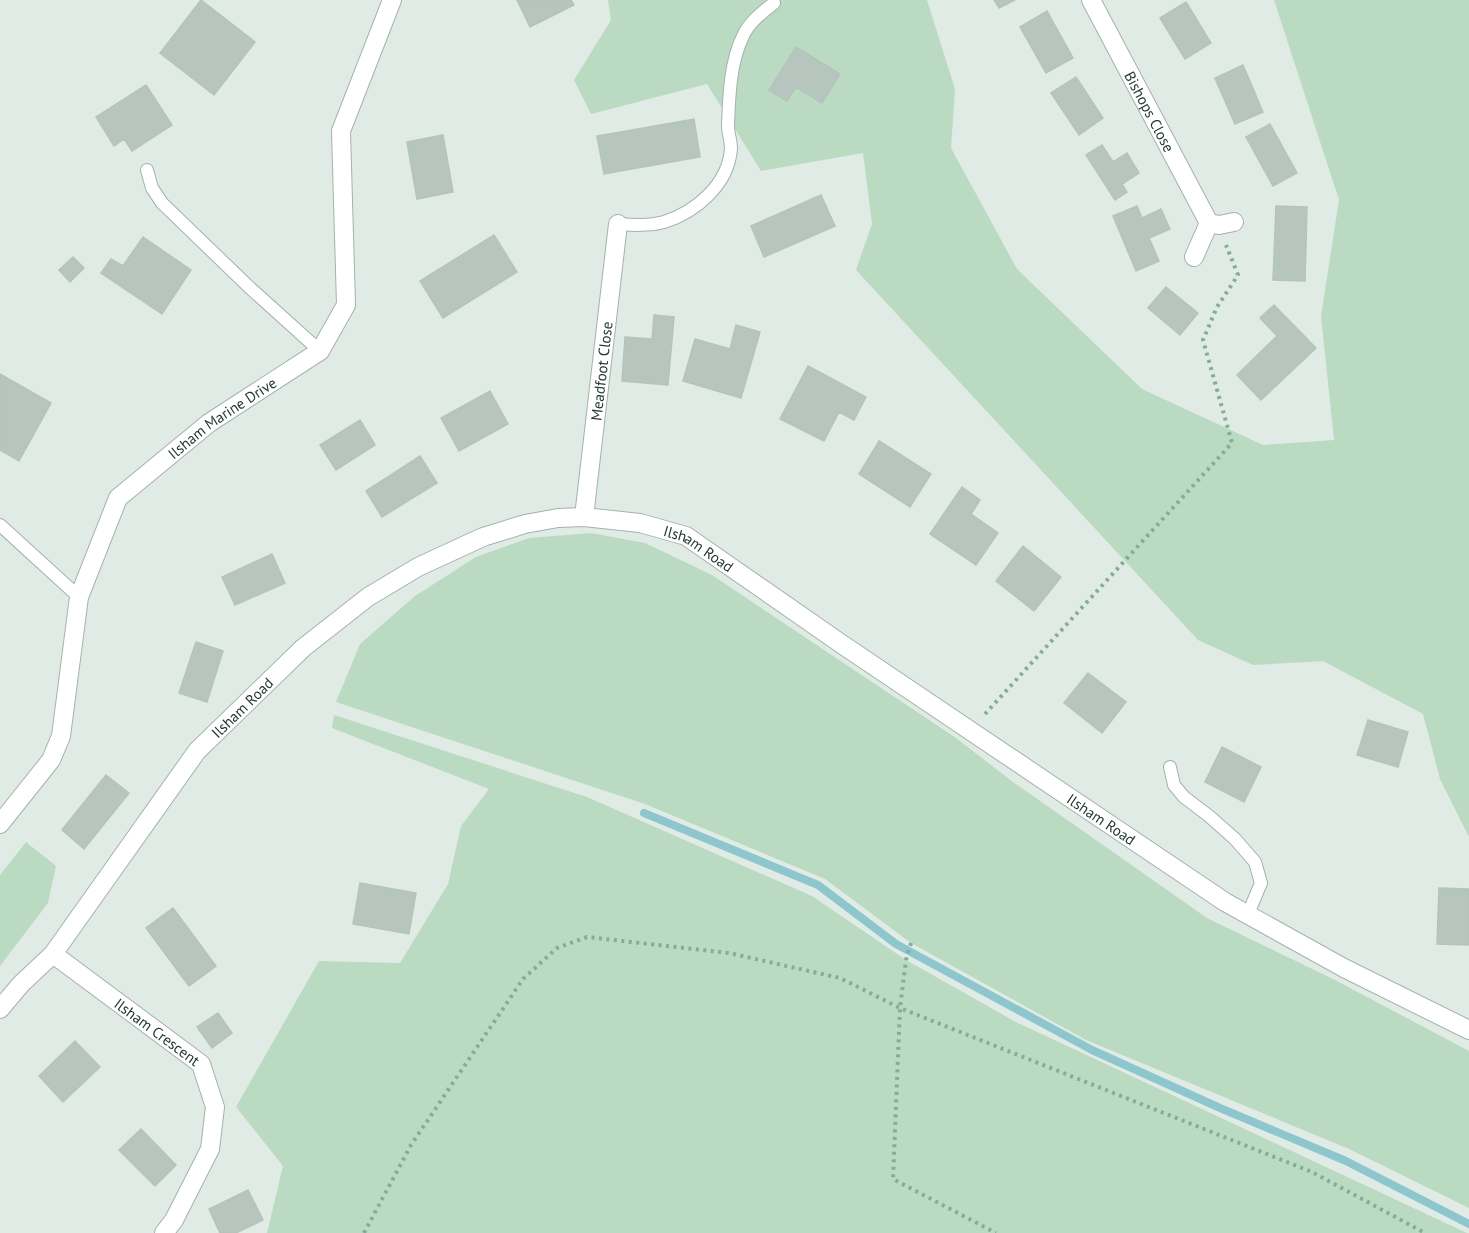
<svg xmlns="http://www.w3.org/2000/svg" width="1469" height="1233" font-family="'PT Sans',sans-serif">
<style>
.green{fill:#bbdac2;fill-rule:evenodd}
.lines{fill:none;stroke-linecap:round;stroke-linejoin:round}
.stream{stroke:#8dc6cc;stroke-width:8}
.building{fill:#b7c5bf;stroke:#b4c4bc;stroke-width:1.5}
.service-casing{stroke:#a4b2ac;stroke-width:14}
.minor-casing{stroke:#a4b2ac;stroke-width:20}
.tertiary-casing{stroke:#a4b2ac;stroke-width:20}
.path{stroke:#84ac9d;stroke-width:4;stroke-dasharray:3 4.5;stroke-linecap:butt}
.service{stroke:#fff;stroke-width:12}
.minor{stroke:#fff;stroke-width:18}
.tertiary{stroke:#fff;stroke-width:18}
.labels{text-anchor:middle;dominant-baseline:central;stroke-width:6;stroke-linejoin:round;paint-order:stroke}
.street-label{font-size:15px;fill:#233a32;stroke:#f1f7f4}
</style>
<rect width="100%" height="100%" fill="#e1ebe6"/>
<path class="green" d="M608,0H927L955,89L951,148L1017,269L1142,389L1263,445L1334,440L1321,316L1339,200L1274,0H1469V837L1440,779L1423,714L1323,661L1253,665L1198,640L856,270L872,224L863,153L761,171L707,84L591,114L574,80L611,20ZM796,47L840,74L822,103L796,87L769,90Z
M591,533L645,543L712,575L956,738L1013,782L1207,918L1335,980L1469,1051V1208L1349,1149L1086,1040L911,943L825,879L645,804L336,702L360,644L415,596L476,557L529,538Z
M334,715L587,797L812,896L906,960L1016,1022L1467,1233H267L283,1166L236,1107L319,961L400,963L448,884L461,826L489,789L332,728Z
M26,842L56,866L48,903L0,966V875Z"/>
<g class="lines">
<path class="stream" d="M644,813L818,885L896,944L1092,1050L1220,1108L1346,1161L1469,1224"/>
</g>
<path class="building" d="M201,0L255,42L214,95L160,53Z
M517,0H571L574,5L530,27Z
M994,0H1015L999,8Z
M1186,2L1211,43L1185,59L1160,18Z
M1047,11L1073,58L1046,73L1020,27Z
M796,47L840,74L822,103L796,87L787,101L769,90Z
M1243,65L1263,112L1235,124L1215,78Z
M1076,77L1103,118L1079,135L1051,93Z
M146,85L172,125L132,151L124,139L114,146L96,117Z
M694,119L700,157L604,174L597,136Z
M1270,124L1297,173L1273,186L1246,137Z
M443,135L453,192L417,199L407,142Z
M1102,145L1113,162L1127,153L1139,173L1122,184L1127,192L1115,200L1086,155Z
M821,195L835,226L764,257L751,226Z
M1137,206L1142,218L1161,209L1170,229L1149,238L1159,261L1136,271L1113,216Z
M1276,206L1307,207L1305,281L1273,280Z
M494,235L517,272L443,318L420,281Z
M143,237L191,270L162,314L101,273L111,259L123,266Z
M73,257L84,268L70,282L59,270Z
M1166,287L1198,313L1180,335L1148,308Z
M1274,305L1316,348L1261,400L1237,375L1277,336L1260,318Z
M654,315L674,317L668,385L622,381L625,337L652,339Z
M736,325L760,332L741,398L683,381L695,339L730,349Z
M808,366L866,397L854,420L839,412L824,441L780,419Z
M0,374L51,403L19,461L0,450Z
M490,391L508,424L459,451L441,418Z
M360,420L375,445L336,470L320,445Z
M879,441L931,474L910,507L859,474Z
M420,456L437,483L382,517L366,491Z
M962,487L980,500L971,514L998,533L976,565L930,534Z
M1023,546L1061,577L1034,611L996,581Z
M272,554L285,583L235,605L222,577Z
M196,642L223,651L207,702L179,693Z
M1088,673L1126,702L1102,733L1064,703Z
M1368,720L1408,732L1398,767L1357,755Z
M1222,747L1261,767L1244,802L1205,782Z
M106,775L129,793L84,849L62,830Z
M360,883L416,893L409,934L353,924Z
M1439,888L1469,889V945L1437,944Z
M173,908L216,966L189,986L146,928Z
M218,1013L232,1033L212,1048L197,1027Z
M75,1041L100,1067L63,1102L39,1076Z
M141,1129L176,1165L155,1186L119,1150Z
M248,1190L263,1220L236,1233H220L209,1209Z"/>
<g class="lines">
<defs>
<path id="service" d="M147,170L152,188L162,203L249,287L320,351
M618,224C633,225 649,226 664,222C696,212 729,184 731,148C731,141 728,133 728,126C729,97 730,62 743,36C749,22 763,12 774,3
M0,525L79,597
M1170,767L1174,785L1184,797L1209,816L1235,839L1255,862L1261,883L1248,914"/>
<g id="minor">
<path id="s1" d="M1091,0L1209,223L1194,257"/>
<path d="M1209,223L1219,225L1234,222"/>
<path id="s2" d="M584,517L618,224"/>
<path id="s3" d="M53,954L201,1064L215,1107L210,1149L174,1220L164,1233"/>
</g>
<g id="tertiary">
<path id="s4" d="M0,824L51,760L61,736L79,597L118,498L209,423L320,351L346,305L341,131L392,0"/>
<path id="s5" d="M0,1009L21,984L53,954L197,751L303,648L368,597L418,567L483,537L525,524L558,518L584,517L640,523L686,536L843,645L1225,902L1344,968L1469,1030"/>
</g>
</defs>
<use href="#service" class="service-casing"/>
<use href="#minor" class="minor-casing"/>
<use href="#tertiary" class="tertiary-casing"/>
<path class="path" d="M985,714L1232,443L1203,340L1217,307L1238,275L1226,245
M911,943L906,960L900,1008L893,1179L996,1233
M364,1233L411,1145L523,979L557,948L587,937L729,953L840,978L900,1008L1312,1172L1425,1233"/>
<use href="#service" class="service"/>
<use href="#minor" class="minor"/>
<use href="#tertiary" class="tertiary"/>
</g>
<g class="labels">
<g class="street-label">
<text stroke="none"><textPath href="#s1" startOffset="126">Bishops Close</textPath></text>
<text stroke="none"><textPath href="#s2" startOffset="147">Meadfoot Close</textPath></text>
<text stroke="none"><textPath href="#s4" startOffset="486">Ilsham Marine Drive</textPath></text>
<text stroke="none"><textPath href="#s5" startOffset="910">Ilsham Road</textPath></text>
<text stroke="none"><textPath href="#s5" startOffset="388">Ilsham Road</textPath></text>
<text stroke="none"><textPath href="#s5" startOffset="1396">Ilsham Road</textPath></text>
<text stroke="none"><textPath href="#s3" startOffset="130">Ilsham Crescent</textPath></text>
</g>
</g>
</svg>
